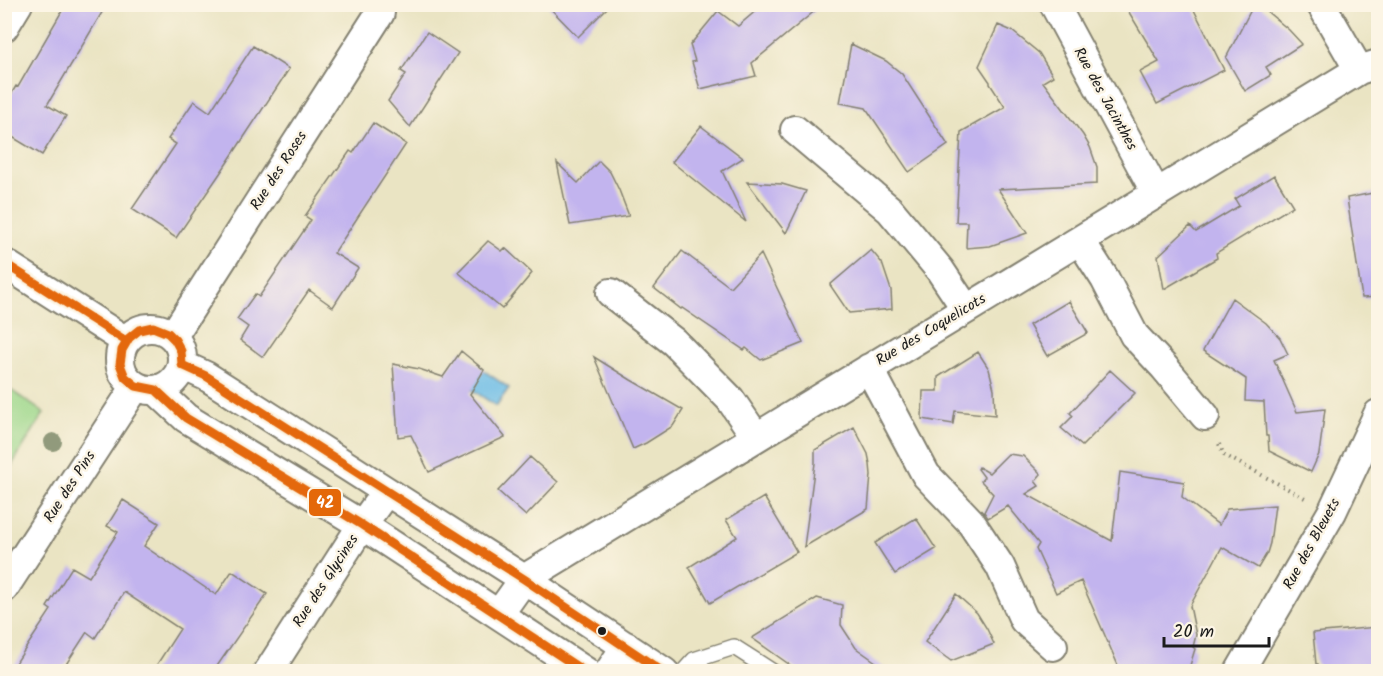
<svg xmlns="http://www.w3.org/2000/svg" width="1383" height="676" font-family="Kalam,sans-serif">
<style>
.green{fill:#9cd78a;stroke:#5c7a53;stroke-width:1.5}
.water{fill:#6bbce6;stroke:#446c81;stroke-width:1.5}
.building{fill:#c2b4ee}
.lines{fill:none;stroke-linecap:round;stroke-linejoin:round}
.lane-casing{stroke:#838070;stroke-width:18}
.street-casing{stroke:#838070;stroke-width:32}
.path{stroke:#838070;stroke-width:4;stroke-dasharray:1.5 4.5;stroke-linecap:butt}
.lane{stroke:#fff;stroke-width:15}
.street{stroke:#fff;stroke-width:28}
.bus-1-casing{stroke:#fcf5e5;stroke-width:14}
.bus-1{stroke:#e46809;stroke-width:9}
.tree{fill:#919a7c}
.bus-dot{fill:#1c1c1c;stroke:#fcf5e5;stroke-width:2}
.labels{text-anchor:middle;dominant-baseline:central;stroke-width:5;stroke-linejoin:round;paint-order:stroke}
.street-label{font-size:15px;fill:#1c1c1c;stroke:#fcf5e5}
.line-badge{stroke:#fcf5e5;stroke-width:2}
.badge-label{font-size:16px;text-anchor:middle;font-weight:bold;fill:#fff}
</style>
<rect width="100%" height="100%" fill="#fcf5e5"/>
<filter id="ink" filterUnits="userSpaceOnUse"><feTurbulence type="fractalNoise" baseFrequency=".0167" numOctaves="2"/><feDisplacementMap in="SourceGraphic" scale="12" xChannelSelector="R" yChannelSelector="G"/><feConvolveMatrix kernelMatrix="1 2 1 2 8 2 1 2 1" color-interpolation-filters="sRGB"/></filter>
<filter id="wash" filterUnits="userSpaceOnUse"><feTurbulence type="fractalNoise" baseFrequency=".008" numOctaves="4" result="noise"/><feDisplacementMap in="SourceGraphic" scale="24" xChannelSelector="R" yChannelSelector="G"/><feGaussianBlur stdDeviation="1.35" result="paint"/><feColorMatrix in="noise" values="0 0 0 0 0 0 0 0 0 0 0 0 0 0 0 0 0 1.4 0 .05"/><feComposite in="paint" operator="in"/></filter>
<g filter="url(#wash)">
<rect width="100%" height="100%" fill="#eae4c3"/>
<path class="green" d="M5,386L44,413L5,476Z"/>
<path class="water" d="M474,364L509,388L496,406L461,382Z"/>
<g id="blocks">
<path class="building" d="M66,4H107L47,105L66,116L42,155L4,132V106L16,86L18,87Z
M546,4H611L578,37Z
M764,4H823L752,63L756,76L700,89L692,62L695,61L690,45L718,11L738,26Z
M1124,4H1191L1224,70L1157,104L1140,72L1159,62Z
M1254,4H1258L1289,30L1302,44L1266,67L1271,75L1245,91L1226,58Z
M998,25L1012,31L1039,53L1053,76L1043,82L1083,135L1090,147L1097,167V184L998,189L1027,233L990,246L966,248L967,222H956L961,132L1005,107L990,84V82L979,66Z
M427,32L458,53L410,127L388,101L406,74L401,71Z
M851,44L886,61L902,74L948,145L909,172L866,108L840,103Z
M253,46L289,69L223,169L176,238L132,209L176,144L168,139L194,101L210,112Z
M373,123L406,144L334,253L358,268L333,307L309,290L263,357L240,340L248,327L237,319L255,294L259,297L311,220L305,216L350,151L353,153Z
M701,126L743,158L722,171L746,222L672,162Z
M599,161L610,172L619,190L629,216L570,225L557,163L578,183Z
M1274,175L1293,206L1216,253L1217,258L1164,289L1158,256L1190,226L1196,232L1239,206L1235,199Z
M747,182L782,184L806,191L786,233Z
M1378,192V297L1362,298L1347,198Z
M488,241L502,251L505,248L532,273L502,309L458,272Z
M871,250L882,263L891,290L892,309L849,313L830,285Z
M682,251L730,287L761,254L803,343L761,360L746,348L744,350L682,308L681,309L654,288Z
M1232,298L1266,323L1280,338L1288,354L1274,360L1297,412L1325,409L1319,454L1311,472L1269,451L1268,436H1266L1264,402L1245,401L1246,379L1203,351Z
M1069,301L1088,333L1047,356L1029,325Z
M461,351L484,370L470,394L505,437L429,472L411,435L398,437L393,364L419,369L443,377Z
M978,352L989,369L994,389L995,415L955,411L953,424L922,419L923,391H938V377Z
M594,357L631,380L683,410L673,426L646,443L633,449Z
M1110,370L1135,393L1082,446L1061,428L1073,416L1070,413Z
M854,427L868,454L870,464L871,475L868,509L804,547L815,463V450Z
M1008,454L1023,456L1041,474L1035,481L1039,486L1026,494L1112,541L1120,472L1184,482L1182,497L1219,525L1227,509L1275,505L1270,543L1267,553L1258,568L1222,547L1190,606L1196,635L1193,647L1195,649L1188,672H1121L1081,581L1056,593L1036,549L1039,544L1008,506L988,518L984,512L993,494L981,481L984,477L978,469L979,467L989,473Z
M530,457L558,482L526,516L498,491Z
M764,497L797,552L710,603L689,567L737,537L726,520Z
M123,500L159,523L144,546L216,595L232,571L267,594L213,672H152L180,629L124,592L95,638L87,632L61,672H10L51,610L47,607L72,567L89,577L118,532L107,526Z
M916,518L936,549L895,574L875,543Z
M956,594L977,613L987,629L994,644L951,661L925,642Z
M817,598L842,605L841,625L856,648L890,672H800L752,638Z
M1377,627L1372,672H1319L1318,664H1316L1313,633Z"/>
</g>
</g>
<g filter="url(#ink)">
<use href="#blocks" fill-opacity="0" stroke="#838070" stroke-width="1.5"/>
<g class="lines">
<defs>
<path id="lane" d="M683,672L694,660L734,647L773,672"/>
<path id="street" d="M1054,4L1156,193
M1321,4L1359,70
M4,27L18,4
M795,130L890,210L940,270L966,309
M1080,240L1105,279L1134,335L1164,367L1205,416
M4,263L126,341
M611,293L674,342L730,399L756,437
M120 359a31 31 0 1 1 62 0a31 31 0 1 1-62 0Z
M173,336L380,13V4
M182,365L206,376L524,579L664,672
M869,368L926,475L970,521L1000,566L1024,620L1053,646
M156,390L186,418L362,525L586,672
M4,588L136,386
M499,614L524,579L1359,70L1378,64
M268,672L362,525L386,492
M609,672L626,646
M1239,672L1332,512L1378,414"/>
</defs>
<use href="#lane" class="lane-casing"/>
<use href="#street" class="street-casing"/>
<path class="path" d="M1219,444L1224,455L1305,498"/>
<use href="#lane" class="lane"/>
<use href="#street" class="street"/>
<defs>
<path id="bus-1" d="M4,263L126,341
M585,672L362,525L186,418L156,390L136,386L125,377L120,364L122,350L129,338L139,330L153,327L168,333L175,340L181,351L182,365L206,376L524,579L663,672"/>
</defs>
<use href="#bus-1" class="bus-1-casing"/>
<use href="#bus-1" class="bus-1"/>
</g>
<circle class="tree" cx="53" cy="442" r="9"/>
</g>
<circle class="bus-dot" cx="602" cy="631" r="5"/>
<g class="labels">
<g class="street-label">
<text transform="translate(1105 99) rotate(61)">Rue des Jacinthes</text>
<text transform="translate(279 171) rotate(-57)">Rue des Roses</text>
<text transform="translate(931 330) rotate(-31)">Rue des Coquelicots</text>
<text transform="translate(70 487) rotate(-57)">Rue des Pins</text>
<text transform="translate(1312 544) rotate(-61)">Rue des Bleuets</text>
<text transform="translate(326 581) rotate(-57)">Rue des Glycines</text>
</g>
</g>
<rect class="line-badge" x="308" y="488" width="34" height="29" rx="6" fill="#e46809"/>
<g class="badge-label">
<text x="325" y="508">42</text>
</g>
<rect width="1383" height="676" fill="none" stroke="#fcf5e5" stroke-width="24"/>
<path d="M1164 637v9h105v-9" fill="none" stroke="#1c1c1c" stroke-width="3"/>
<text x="1173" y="637" font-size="18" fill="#1c1c1c" stroke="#fcf5e5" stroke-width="4.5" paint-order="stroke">20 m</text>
</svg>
